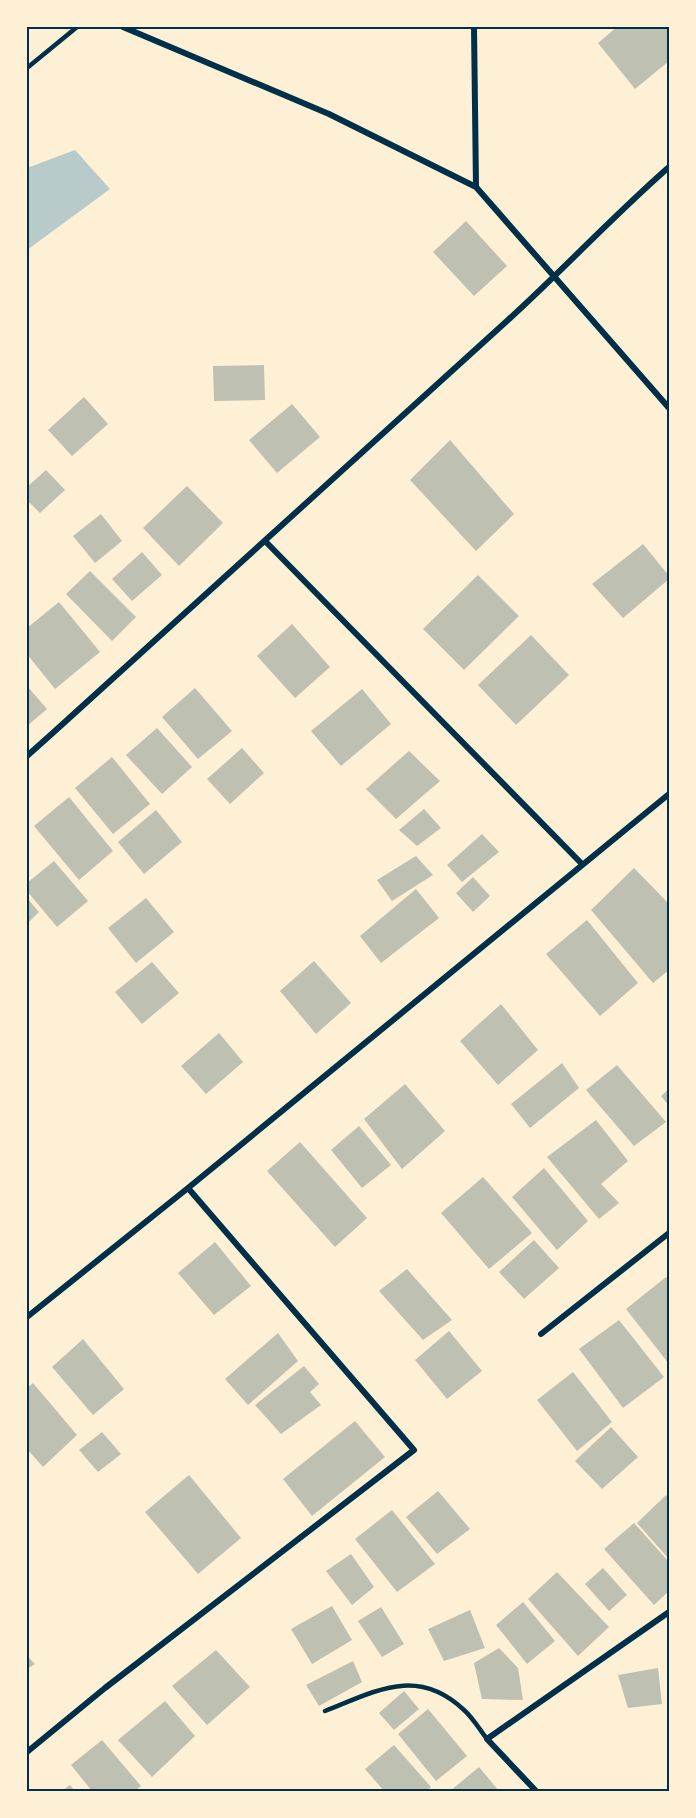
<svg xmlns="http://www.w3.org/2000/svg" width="696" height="1818" font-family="'Roboto Condensed',sans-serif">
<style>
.green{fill:#b9caca}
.building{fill:#bec0b2}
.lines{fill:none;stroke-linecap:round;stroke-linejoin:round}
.service{stroke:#003049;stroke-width:4.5}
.minor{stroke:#003049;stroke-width:6}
.neatline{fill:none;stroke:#003049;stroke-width:2}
</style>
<rect width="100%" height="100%" fill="#fdf0d5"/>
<path class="green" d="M75,150L110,189L27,250V168Z"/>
<path class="building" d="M617,27H669V61L635,89L598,43Z
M466,221L507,266L474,296L433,252Z
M264,365L265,400L214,401L213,366Z
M84,397L108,424L72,456L48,430Z
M292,404L320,437L277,473L249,440Z
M450,440L514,514L476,551L410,480Z
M46,470L65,490L40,513L27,500V487Z
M187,486L223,523L179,566L143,528Z
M101,514L122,541L95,563L73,536Z
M643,544L669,576V579L623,618L592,584Z
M142,552L162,575L132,601L112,579Z
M90,571L136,617L112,641L66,594Z
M478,575L519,616L464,670L423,629Z
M59,602L100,652L55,689L27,654V628Z
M292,624L330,667L295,698L257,656Z
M531,635L569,675L516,725L478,685Z
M27,686L47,709L27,726Z
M195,688L232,731L198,759L162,717Z
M362,689L391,724L341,766L311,731Z
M157,728L192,767L162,794L126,755Z
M242,748L264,773L230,804L207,779Z
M409,751L440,781L396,819L366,789Z
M112,757L150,804L113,834L75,788Z
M69,797L113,851L79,880L34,826Z
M424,809L441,828L417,846L399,830Z
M156,810L182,842L144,874L118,842Z
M482,834L499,852L462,882L447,865Z
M416,856L433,875L392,901L377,880Z
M54,861L88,901L57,927L27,891V883Z
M634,868L669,904V970L653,983L591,910Z
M473,877L490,896L473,912L456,893Z
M416,889L439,918L381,963L360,936Z
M27,898L39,912L27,924Z
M146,898L174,932L136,963L108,928Z
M587,920L638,983L600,1016L546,954Z
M314,961L351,1003L316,1034L280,991Z
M152,962L179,993L142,1024L115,992Z
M501,1004L538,1050L498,1085L460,1041Z
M219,1033L243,1062L206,1094L181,1066Z
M562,1063L579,1088L530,1128L511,1104Z
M617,1065L666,1122L634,1146L586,1090Z
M405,1084L445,1131L402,1169L364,1119Z
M669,1089V1106L661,1096Z
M596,1120L628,1161L601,1184L619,1203L599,1219L547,1157Z
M359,1126L391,1165L362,1188L331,1150Z
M300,1142L367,1218L335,1247L267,1171Z
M544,1168L588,1221L557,1250L512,1197Z
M483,1177L532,1233L489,1269L441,1213Z
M534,1240L559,1268L524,1299L499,1272Z
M215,1242L251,1286L214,1315L178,1273Z
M407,1269L452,1320L423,1340L379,1291Z
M666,1277L669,1281V1364L626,1309Z
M619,1320L664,1377L623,1408L579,1349Z
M449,1331L482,1371L447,1399L415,1360Z
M278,1333L298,1361L248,1405L225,1379Z
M83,1339L124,1389L93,1415L52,1367Z
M304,1366L319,1384L310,1392L321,1405L281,1434L255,1405Z
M573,1372L612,1422L577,1451L537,1400Z
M33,1383L77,1435L43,1467L27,1449V1388Z
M355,1421L385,1457L312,1516L283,1479Z
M611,1427L638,1457L602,1489L575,1461Z
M102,1432L121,1454L98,1472L79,1450Z
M189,1475L241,1538L198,1574L145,1512Z
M438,1491L470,1529L437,1554L406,1517Z
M666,1495L669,1498V1559L637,1523Z
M392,1510L435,1564L397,1592L355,1539Z
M634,1523L669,1562V1591L654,1605L604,1549Z
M351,1554L374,1587L352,1605L326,1571Z
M603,1568L627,1595L609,1611L585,1584Z
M557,1572L609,1627L578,1656L528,1599Z
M523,1602L555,1641L527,1664L496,1625Z
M332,1606L352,1640L312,1664L291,1629Z
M381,1607L404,1644L382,1657L358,1621Z
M470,1610L485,1648L444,1661L428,1629Z
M499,1648L518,1668L523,1700L482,1699L474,1663Z
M216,1650L250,1687L207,1725L172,1686Z
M27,1656L35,1664L27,1669Z
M353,1661L362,1682L319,1706L306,1685Z
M658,1668L662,1704L628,1708L618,1675Z
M404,1691L419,1709L394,1730L379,1713Z
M165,1701L195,1736L152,1777L118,1740Z
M428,1709L467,1756L436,1781L398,1734Z
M102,1740L141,1786L135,1791H92L71,1765Z
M394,1745L431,1787L427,1791H384L365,1769Z
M479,1767L499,1791H450Z
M70,1785L75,1791H62Z"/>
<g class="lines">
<path class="service" d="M27,68L77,27
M325,1711C376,1691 417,1666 464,1710C473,1718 480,1730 487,1739"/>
<path class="minor" d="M123,27L329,114L476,187L669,408
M474,27L476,187
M266,542L582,864
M27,756C188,612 348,467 508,320C563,270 613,216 669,167
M27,1317L188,1188L669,794
M541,1334L669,1233
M27,1752L105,1688L414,1450L188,1188
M536,1791L487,1739L669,1612"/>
</g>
<rect width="696" height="1818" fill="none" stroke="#fdf0d5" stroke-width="57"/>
<rect x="28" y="28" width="640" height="1762" class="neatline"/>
</svg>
